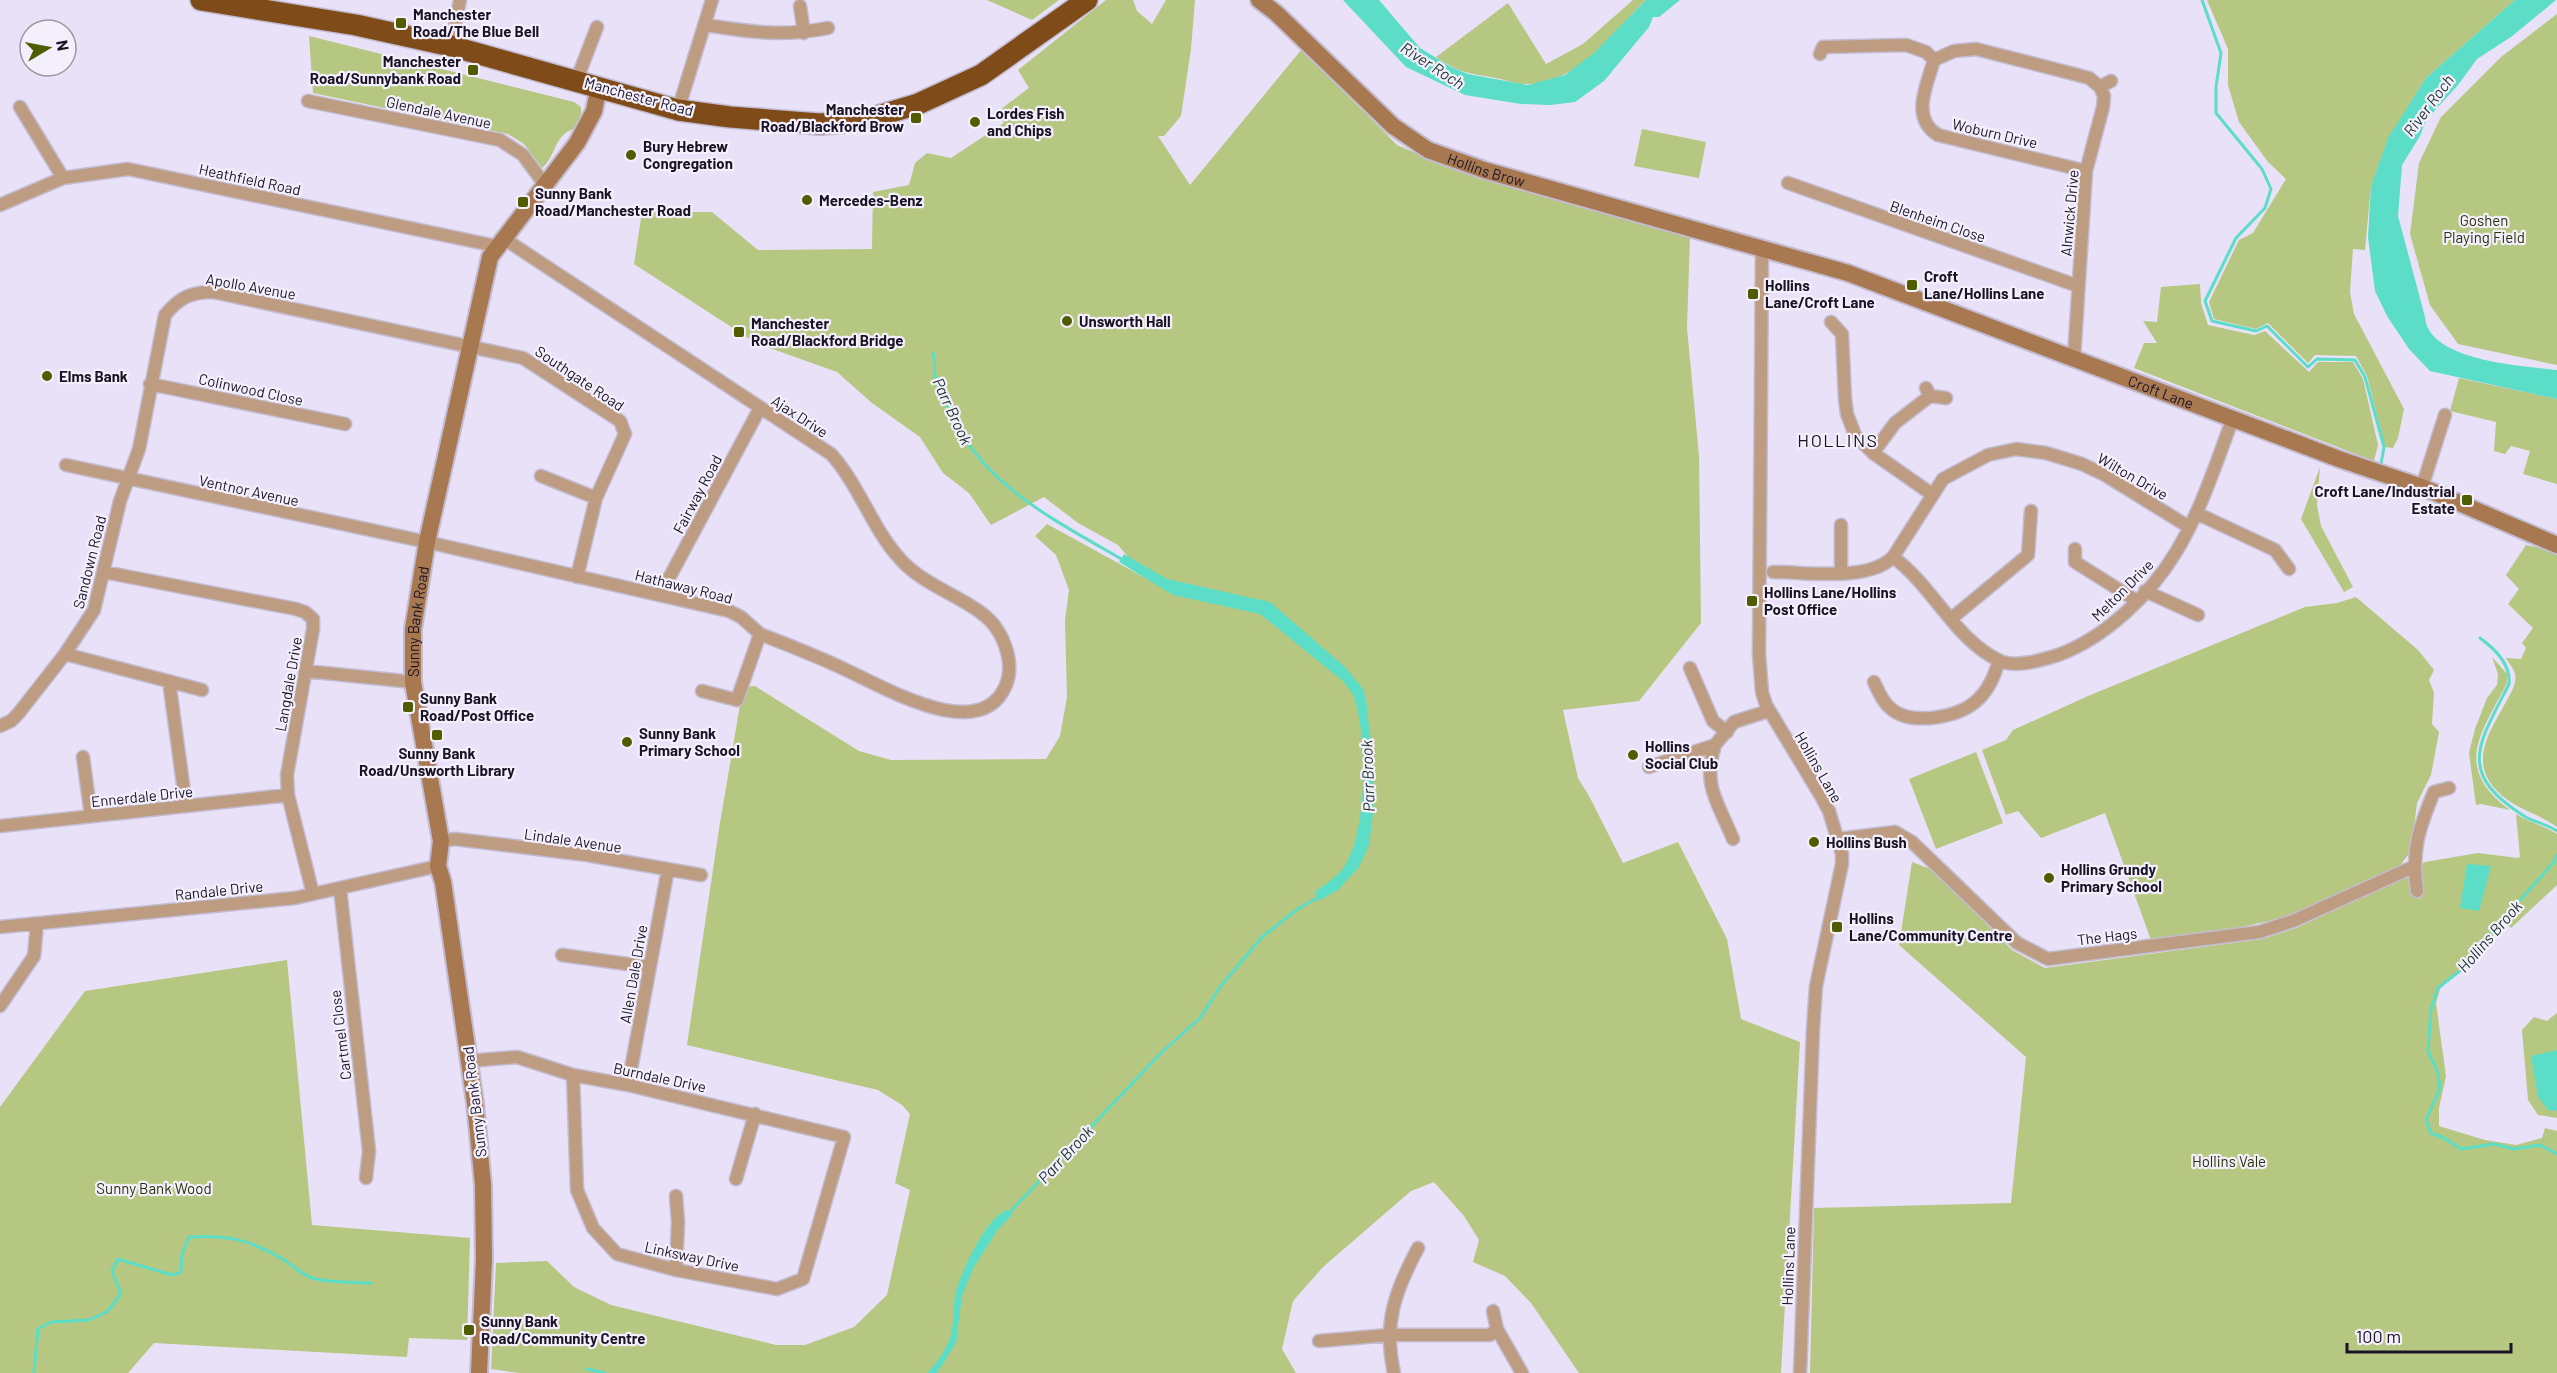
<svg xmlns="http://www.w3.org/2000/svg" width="2557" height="1373" font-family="Barlow,sans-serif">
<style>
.green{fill:#b6c781}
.water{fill:#5bddc7}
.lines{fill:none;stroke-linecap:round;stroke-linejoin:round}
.stream{stroke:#5bddc7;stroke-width:3}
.street-casing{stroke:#c3bcd1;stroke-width:15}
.secondary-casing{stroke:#c3bcd1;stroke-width:20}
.highway-casing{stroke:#c3bcd1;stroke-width:24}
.street{stroke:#bd9c82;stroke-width:12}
.secondary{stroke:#a87851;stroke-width:16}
.highway{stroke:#7f4b18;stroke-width:21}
.poi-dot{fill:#4f5d00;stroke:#f4f0fb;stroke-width:2}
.labels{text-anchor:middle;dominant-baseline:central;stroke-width:4.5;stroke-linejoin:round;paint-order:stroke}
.poi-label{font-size:15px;font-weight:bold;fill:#1a1326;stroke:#f4f0fb;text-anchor:start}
.street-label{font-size:15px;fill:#1a1326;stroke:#f4f0fb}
.park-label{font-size:15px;fill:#29310a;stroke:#f4f0fb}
.water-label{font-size:16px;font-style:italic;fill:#1b322d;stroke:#f4f0fb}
.quarter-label{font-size:18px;letter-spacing:1.5px;fill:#1a1326;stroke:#f4f0fb}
</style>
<rect width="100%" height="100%" fill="#e8e1f7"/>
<path class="green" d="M987,0H1059L1032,20Z
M1106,0H1133L1137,11L1152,24L1166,0H1195L1191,49L1181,116L1164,136H1158L1190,185L1302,49L1397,145L1438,163L1619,216L1654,228L1690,236L1687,328L1699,456L1701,623L1639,701L1563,710L1578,778L1589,796L1623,863L1678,842L1727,939L1741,1019L1800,1042L1781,1373H1579L1531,1303L1505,1276L1473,1262L1479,1240L1464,1216L1434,1182L1411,1191L1323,1267L1293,1301L1282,1349L1296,1373H519L491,1369L496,1263L547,1261L574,1287L611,1305L776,1345H805L854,1327L887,1295L910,1190L895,1183L910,1114L902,1105L878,1090L687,1045L719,829L743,687L755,686L859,751L891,760L1046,759L1060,736L1067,697L1065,620L1069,590L1056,555L1035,536L1047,524L1147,579L1118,545L1078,523L1044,497L991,525L969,493L943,473L920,437L872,403L837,372L756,343L634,264L642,212H712L758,250L872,249L873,192L909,185L915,163L927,153L951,158L1004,123L997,112L1029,88L1018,70Z
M1633,0H1646C1613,32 1579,83 1528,84C1517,85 1507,80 1496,78C1470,73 1460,74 1436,57L1508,3L1546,64L1583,44Z
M2207,0H2515L2426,78L2388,139L2371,186L2365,250L2353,249L2350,292L2354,314L2404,409L2398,438L2393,448L2385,447L2367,376L2356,356L2315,355L2308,363L2268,323L2256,329L2214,319L2209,302L2239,240L2253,233L2286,179L2268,162L2239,122L2228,85V49Z
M2557,14V365L2458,344L2430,305L2410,234L2419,163L2441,117L2501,57Z
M309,36L574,102L581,107V116L574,129C554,134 556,157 542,168L524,144L508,134L313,93Z
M1642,129L1706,142L1699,178L1634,166Z
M2200,284L2201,303L2208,325L2254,335L2265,331L2309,372L2318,362H2353L2363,379L2378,445L2374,461L2134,368L2144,343H2157L2143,321L2157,322L2161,287Z
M2459,378L2557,399V484L2523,474L2530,451L2511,446L2505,454L2494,451L2496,422L2450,411Z
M2320,467L2317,505L2321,526L2353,587L2344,592L2301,519Z
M2526,545L2557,552V827C2538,813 2515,809 2498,792C2467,762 2491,730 2507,700C2511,693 2517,683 2515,674C2514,669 2509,663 2506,658L2521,659L2526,648L2522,643L2533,628L2508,604L2519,589L2506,575Z
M2356,597L2418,650L2434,670L2429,680L2434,693L2432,724L2439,732L2431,775L2417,803L2411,851L2399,867L2329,900L2278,919L2237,928L2151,940L2105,813L2041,838L2018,811L2006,815L1982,750L2006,740L2013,730L2088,696L2305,607L2337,603Z
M2492,657L2507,674V683C2481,734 2452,767 2510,810L2481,804L2476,805L2469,753L2475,729L2487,698L2497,685L2498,674Z
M1976,752L2003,823L1936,849L1909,779Z
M2516,814C2529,823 2544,825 2557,834V885L2511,928L2506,923L2440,989L2436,1003L2446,1076L2439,1108V1126L2485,1140L2516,1145L2542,1138L2545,1128L2557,1131V1373H1810L1814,1208L2011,1203L2026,1057L1899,945L1912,862L1933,870L2012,950L2045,968L2262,939L2296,928L2399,880L2425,862L2478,853L2518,858L2520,857Z
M287,960L312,1225L470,1238L467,1340L409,1338L407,1357L154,1343L128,1373H0V1107L85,991Z
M2557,1013V1118L2538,1115L2528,1100L2522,1030L2534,1017L2547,1021Z"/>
<path class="water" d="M1343,0H1379L1420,48L1451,67L1468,74L1528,85L1565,75L1594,53L1646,0H1680L1659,17H1653L1649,27L1604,81L1575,102L1550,105L1521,104L1465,95L1406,67Z
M2515,0H2556L2511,37L2477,59L2458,85L2426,120L2420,136L2402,165L2398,216L2425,317C2428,361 2523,366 2557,370V399L2430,371L2409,349L2387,316L2375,291L2368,237L2371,186L2388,138L2426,78Z
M1124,554L1167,579L1270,602L1345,667L1363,689L1366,699L1372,753L1374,805L1369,845L1359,867L1339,889L1319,901L1315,892C1327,883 1342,874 1348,860C1367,824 1367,736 1354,697C1352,692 1347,687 1344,682L1260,614L1173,595L1119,562Z
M2467,864L2491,866L2479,911L2460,908Z
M2557,1050V1111L2548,1110L2538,1097L2531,1056Z
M1007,1210L1013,1214L997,1231L974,1267L962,1296L956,1343L937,1373H927C937,1363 945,1351 950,1338C955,1323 952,1307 956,1291C961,1272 987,1216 1007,1210Z"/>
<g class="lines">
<path class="stream" d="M2202,0L2221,53L2216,87V113L2262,169L2271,189L2265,208L2236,238L2205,301L2212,321L2256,331L2267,326L2308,367L2317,359L2355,360L2365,377L2384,447L2381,464
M933,353C936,361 933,367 935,375C936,385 943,396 947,405C979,484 1053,519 1123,560
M2480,638C2495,649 2511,664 2509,684C2479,744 2455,772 2524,816C2533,822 2545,823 2557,831
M2557,855L2554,862L2480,945L2466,966L2438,988L2431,1009L2428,1051L2438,1073L2440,1088L2426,1120L2431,1133L2444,1138L2461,1149L2494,1144L2514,1149L2540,1145L2557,1154
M1008,1214L1162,1052L1200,1018L1220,987L1262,937L1299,908L1319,897
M587,1369L605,1373
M34,1373L38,1329L51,1322L89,1320L107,1312L121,1294L112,1271L118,1259L172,1275L181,1272L182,1254L189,1237C225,1235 249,1239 281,1258C291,1264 301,1274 312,1278C331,1283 352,1282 371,1283"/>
<defs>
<path id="street" d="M800,6L804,33
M706,25C752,32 781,37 828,28
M451,46L460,0
M1820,54L1823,47L1906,45L1926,52L1934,60
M577,79L597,27
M2100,87L2111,81
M308,101L500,140L523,155L545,185
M20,107L63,178
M678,110L712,0
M1788,183L2078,286
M0,205L63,178L128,169L496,246
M1762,248L1759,654L1762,692L1766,705L1821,796L1829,811L1842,854V864L1816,986L1813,1030L1800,1373
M1831,322L1842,334L1845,399L1847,414L1855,435L1873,453L1933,495
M2074,358L2086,171L2103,107L2104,96L2100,87L2089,78L2070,73L1976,49L1954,51L1934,60C1927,85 1910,118 1938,135L2086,171
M150,384L345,424
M1930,396L1946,398
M1873,453L1895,423L1930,396L1926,388
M66,465L427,542L729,611L741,617L760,634C788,645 817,656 844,669C884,687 981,746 1006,685C1014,665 1006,641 994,625C974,600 926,588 901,560C872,529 860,486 831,454L503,238
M541,476L596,498
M2422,487L2445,415
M2196,513L2275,550L2289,569
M2075,549V562L2137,601
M1893,557L1943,479L1988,455L2016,449L2046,453L2082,464L2105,475L2189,527
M104,572L296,609L305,612L313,619V629L287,775L288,795L313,894
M1773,572C1808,572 1868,582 1893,557C1933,586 1955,640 2000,661C2016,668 2042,660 2058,655C2105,638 2151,594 2176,552C2201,511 2216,463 2233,418
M1841,572V525
M2145,591L2198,615
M660,595L760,408
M1952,618L2028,555L2031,511
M65,654L202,690
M1690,668L1713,721L1727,732
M305,671L413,682
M169,681L186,806
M1874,682C1878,690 1881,699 1888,706C1900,718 1914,719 1931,718C1969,714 1989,698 1999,660
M702,691L737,700L760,634
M0,726L11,721L18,714L65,654L94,610L120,501L139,449L165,315C179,298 190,292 213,292L523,358L620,421L625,434L596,498L577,577
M1715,745C1702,786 1718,802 1733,839
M83,757L91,816
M1649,767L1715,745L1734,722L1768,711
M0,826L288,795
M1838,839L1895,832L1912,842L2017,943L2048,959L2259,932L2293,921L2413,867
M441,841L455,839L587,855L701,875
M340,888L369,1151L366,1178
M2417,891C2411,851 2419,828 2434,792L2449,788
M0,927L295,898L438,866
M562,955L649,967
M0,1006L34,956L37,924
M469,1061L517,1057L573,1075L628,1085L844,1137L803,1279L777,1289L676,1270L617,1254L593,1228L577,1190L573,1075
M628,1085L668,869
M736,1179L755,1114
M676,1196L678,1222L676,1270
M1493,1311L1497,1329
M1319,1341L1389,1335H1490L1497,1329L1522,1373
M1394,1373C1383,1323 1395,1291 1418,1248"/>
<g id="secondary">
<path id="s1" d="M1259,0L1276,13L1393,126L1428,150L1484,170L1848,273L2339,459L2422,487L2557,545"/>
<path id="s2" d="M479,1373L484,1259L483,1185L475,1103L443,882L438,866L441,841L413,682V629L427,542L490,257L577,143L594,111L599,86"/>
</g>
<path id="highway" d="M201,0L356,25L451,46L678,110L730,117L820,124L861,121L918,104L981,75L1087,0"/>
</defs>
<use href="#street" class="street-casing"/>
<use href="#secondary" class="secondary-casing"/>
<use href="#highway" class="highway-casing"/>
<use href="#street" class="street"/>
<use href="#secondary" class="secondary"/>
<use href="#highway" class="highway"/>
</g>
<g class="poi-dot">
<rect x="395" y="17" width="12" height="12" rx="3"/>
<rect x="467" y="64" width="12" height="12" rx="3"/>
<rect x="910" y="112" width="12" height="12" rx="3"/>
<circle cx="975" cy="122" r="6"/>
<circle cx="631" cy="155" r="6"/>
<circle cx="807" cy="200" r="6"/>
<rect x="517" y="196" width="12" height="12" rx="3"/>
<rect x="1906" y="279" width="12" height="12" rx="3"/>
<rect x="1747" y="288" width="12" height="12" rx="3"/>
<circle cx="1067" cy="321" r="6"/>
<rect x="733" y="326" width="12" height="12" rx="3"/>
<circle cx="47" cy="376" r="6"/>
<rect x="2461" y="494" width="12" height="12" rx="3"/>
<rect x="1746" y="595" width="12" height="12" rx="3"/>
<rect x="402" y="701" width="12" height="12" rx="3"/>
<rect x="431" y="729" width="12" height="12" rx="3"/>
<circle cx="627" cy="742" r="6"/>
<circle cx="1633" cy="755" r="6"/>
<circle cx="1814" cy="842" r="6"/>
<circle cx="2049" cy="878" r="6"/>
<rect x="1831" y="921" width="12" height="12" rx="3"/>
<rect x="463" y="1324" width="12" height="12" rx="3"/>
</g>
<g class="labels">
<g class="poi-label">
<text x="413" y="14">Manchester<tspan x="413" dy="17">Road/The Blue Bell</tspan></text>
<text x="461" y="61" text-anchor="end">Manchester<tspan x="461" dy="17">Road/Sunnybank Road</tspan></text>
<text x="904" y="109" text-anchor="end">Manchester<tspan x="904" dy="17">Road/Blackford Brow</tspan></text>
<text x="987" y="113">Lordes Fish<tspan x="987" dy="17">and Chips</tspan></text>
<text x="643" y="146">Bury Hebrew<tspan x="643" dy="17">Congregation</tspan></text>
<text x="535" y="193">Sunny Bank<tspan x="535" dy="17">Road/Manchester Road</tspan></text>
<text x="819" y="200">Mercedes-Benz</text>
<text x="1924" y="276">Croft<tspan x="1924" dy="17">Lane/Hollins Lane</tspan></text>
<text x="1765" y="285">Hollins<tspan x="1765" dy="17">Lane/Croft Lane</tspan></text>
<text x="1079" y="321">Unsworth Hall</text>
<text x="751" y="323">Manchester<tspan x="751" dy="17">Road/Blackford Bridge</tspan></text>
<text x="59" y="376">Elms Bank</text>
<text x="2455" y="491" text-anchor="end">Croft Lane/Industrial<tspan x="2455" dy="17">Estate</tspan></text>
<text x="1764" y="592">Hollins Lane/Hollins<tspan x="1764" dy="17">Post Office</tspan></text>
<text x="420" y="698">Sunny Bank<tspan x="420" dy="17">Road/Post Office</tspan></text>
<text x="639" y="733">Sunny Bank<tspan x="639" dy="17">Primary School</tspan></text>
<text x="1645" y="746">Hollins<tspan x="1645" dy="17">Social Club</tspan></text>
<text x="437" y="753" text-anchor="middle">Sunny Bank<tspan x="437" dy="17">Road/Unsworth Library</tspan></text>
<text x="1826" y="842">Hollins Bush</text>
<text x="2061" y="869">Hollins Grundy<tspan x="2061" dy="17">Primary School</tspan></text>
<text x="1849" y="918">Hollins<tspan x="1849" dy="17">Lane/Community Centre</tspan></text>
<text x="481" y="1321">Sunny Bank<tspan x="481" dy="17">Road/Community Centre</tspan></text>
</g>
<g class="street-label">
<text transform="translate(639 96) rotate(15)">Manchester Road</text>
<text transform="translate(439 112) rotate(12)">Glendale Avenue</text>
<text transform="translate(1995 133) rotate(13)">Woburn Drive</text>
<text stroke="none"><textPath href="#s1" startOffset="288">Hollins Brow</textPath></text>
<text transform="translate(250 179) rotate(12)">Heathfield Road</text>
<text transform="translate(2069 213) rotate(-85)">Alnwick Drive</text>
<text transform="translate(1938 221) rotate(19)">Blenheim Close</text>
<text transform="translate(251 286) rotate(10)">Apollo Avenue</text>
<text transform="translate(580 378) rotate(34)">Southgate Road</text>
<text transform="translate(251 389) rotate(12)">Colinwood Close</text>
<text stroke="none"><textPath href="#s1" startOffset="999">Croft Lane</textPath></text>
<text transform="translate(800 416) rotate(33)">Ajax Drive</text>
<text transform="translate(2133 476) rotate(30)">Wilton Drive</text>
<text transform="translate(249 490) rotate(12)">Ventnor Avenue</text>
<text transform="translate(697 494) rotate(-62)">Fairway Road</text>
<text transform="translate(89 562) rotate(-76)">Sandown Road</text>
<text transform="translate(684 586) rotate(14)">Hathaway Road</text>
<text transform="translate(2122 590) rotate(-45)">Melton Drive</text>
<text stroke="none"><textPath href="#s2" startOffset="758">Sunny Bank Road</textPath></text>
<text transform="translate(288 684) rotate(-80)">Langdale Drive</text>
<text transform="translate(1819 767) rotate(60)">Hollins Lane</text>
<text transform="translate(142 796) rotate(-6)">Ennerdale Drive</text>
<text transform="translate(573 840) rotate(8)">Lindale Avenue</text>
<text transform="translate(219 890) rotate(-6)">Randale Drive</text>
<text transform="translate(2107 936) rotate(-7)">The Hags</text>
<text transform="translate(633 974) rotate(-80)">Allen Dale Drive</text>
<text transform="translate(340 1035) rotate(-97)">Cartmel Close</text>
<text transform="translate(660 1077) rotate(12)">Burndale Drive</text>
<text transform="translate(474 1102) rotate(-97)">Sunny Bank Road</text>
<text transform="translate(692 1256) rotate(12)">Linksway Drive</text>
<text transform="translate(1788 1266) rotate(-88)">Hollins Lane</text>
</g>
<g class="park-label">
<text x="2484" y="220">Goshen<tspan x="2484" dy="17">Playing Field</tspan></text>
<text x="2229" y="1161">Hollins Vale</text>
<text x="154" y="1188">Sunny Bank Wood</text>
</g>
<g class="water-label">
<text transform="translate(1433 65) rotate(33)">River Roch</text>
<text transform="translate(2428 105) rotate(-53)">River Roch</text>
<text transform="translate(953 411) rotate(65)">Parr Brook</text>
<text transform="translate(1367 776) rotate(-92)">Parr Brook</text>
<text transform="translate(2489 936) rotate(-49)">Hollins Brook</text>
<text transform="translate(1065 1154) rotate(-47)">Parr Brook</text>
</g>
<g class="quarter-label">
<text x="1838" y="440">HOLLINS</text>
</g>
</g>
<g transform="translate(48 48) rotate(80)"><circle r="28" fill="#f4f0fb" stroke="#9d98a6" stroke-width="1.5"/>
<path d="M0-4.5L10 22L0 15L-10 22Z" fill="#4f5d00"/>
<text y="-9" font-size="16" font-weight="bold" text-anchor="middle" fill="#1a1326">N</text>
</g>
<path d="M2347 1343v9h164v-9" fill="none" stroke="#1a1326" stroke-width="3"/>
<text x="2356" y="1343" font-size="18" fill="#1a1326" stroke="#f4f0fb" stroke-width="4.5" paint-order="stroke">100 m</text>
</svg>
